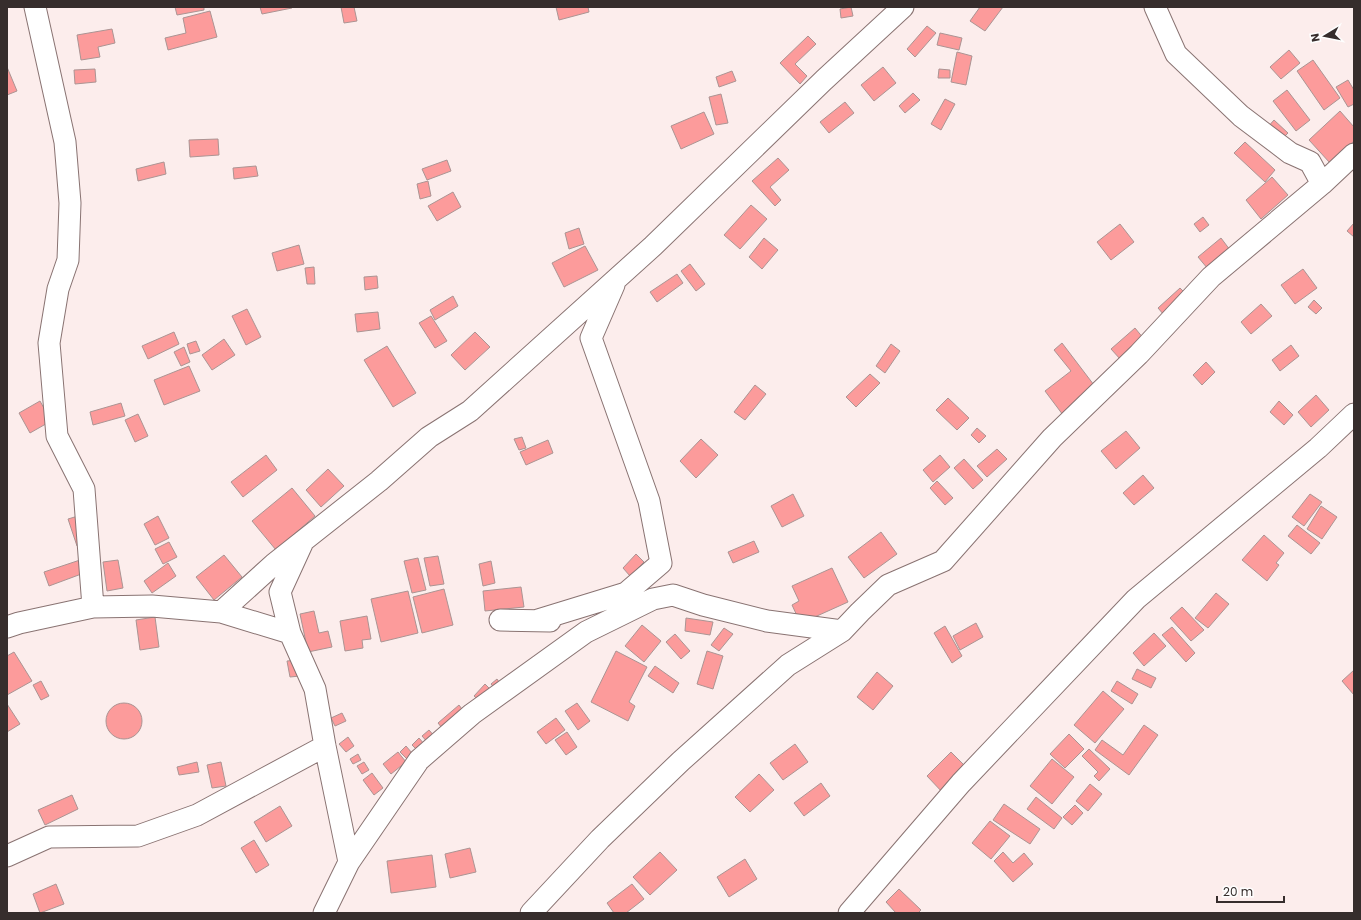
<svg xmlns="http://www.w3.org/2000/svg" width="1361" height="920" font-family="Poppins,sans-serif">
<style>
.building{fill:#fc9b9b;stroke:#ab9493}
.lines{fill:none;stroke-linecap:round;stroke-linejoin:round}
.street-casing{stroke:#897372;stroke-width:23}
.street{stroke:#fff;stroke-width:21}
</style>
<rect width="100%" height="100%" fill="#fcedec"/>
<path class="building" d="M175,7H204V10L177,15Z
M260,7H291L292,8L262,14Z
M341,7H354L357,21L344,23Z
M556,7H588L589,12L559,20Z
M851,7L853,16L841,18L840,9Z
M980,7H1003L985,31L970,21Z
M210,11L217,37L168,50L165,38L186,33L183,18Z
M927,26L936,33L915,57L907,49Z
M112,29L115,43L98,47L100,57L81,60L77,35Z
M940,33L962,38L959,50L937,45Z
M808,36L816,44L795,64L807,76L800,84L780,63Z
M1289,50L1300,63L1281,79L1270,67Z
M957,52L972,56L966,85L951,82Z
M1313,60L1340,98L1324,110L1297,71Z
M7,67L17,91L7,95Z
M883,67L896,83L874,101L861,85Z
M95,69L96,82L75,84L74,70Z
M939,69L950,70V78H938Z
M732,71L736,81L719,87L716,77Z
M1348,80L1354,90V104L1348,107L1336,87Z
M1287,90L1310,120L1296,131L1273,101Z
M913,93L920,100L905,113L899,106Z
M721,94L728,123L716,125L709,97Z
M945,99L955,104L941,130L931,124Z
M845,102L854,113L829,133L820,122Z
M1340,111L1354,127V141L1330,163L1309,140Z
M704,112L714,134L681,149L671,126Z
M1274,120L1288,133L1280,141L1267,128Z
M218,139L219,155L190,157L189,140Z
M1245,142L1275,170L1265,182L1234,153Z
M778,158L789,170L770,187L781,200L775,206L752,181Z
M447,160L451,171L427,180L422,169Z
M164,162L166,174L138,181L136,169Z
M256,166L258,176L234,179L233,168Z
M1272,177L1288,195L1261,219L1246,200Z
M428,181L431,196L420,199L417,184Z
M453,192L461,207L437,221L428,206Z
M751,205L767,219L740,249L724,235Z
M1203,217L1209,225L1200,232L1194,224Z
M1354,223V237L1347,231Z
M1120,224L1134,242L1111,260L1097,242Z
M579,228L584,244L569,249L565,233Z
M764,238L778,250L762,269L749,257Z
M1221,238L1230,250L1208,269L1198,257Z
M299,245L304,264L277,271L272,253Z
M585,246L598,270L564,287L552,263Z
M690,264L705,284L696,291L681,271Z
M314,267L315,284H307L305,268Z
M1303,269L1317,288L1295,304L1281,285Z
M677,274L683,283L657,302L650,292Z
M377,276L378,288L365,290L364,277Z
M1180,288L1187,295L1164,315L1158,308Z
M453,296L458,306L435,320L430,310Z
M1314,300L1322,308L1316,314L1308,307Z
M1261,304L1272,316L1251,334L1241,322Z
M247,309L261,337L246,345L232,316Z
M378,312L380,329L357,332L355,314Z
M431,316L447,341L435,348L419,323Z
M1135,328L1144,339L1121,360L1111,349Z
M174,332L179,344L148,359L142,346Z
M475,332L490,347L465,370L451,355Z
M224,339L235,355L212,370L202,355Z
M196,341L200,351L190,354L187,344Z
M1062,343L1097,389L1063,415L1045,391L1071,371L1054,350Z
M891,344L900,351L885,373L876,366Z
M1291,345L1299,356L1280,371L1272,360Z
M387,346L416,393L393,407L364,360Z
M184,347L190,362L181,366L174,352Z
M1206,362L1215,372L1202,385L1193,375Z
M189,366L200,391L164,405L154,380Z
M870,374L880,383L856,407L846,397Z
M755,385L766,394L745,420L734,412Z
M1316,395L1329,410L1311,427L1298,412Z
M948,398L969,418L957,430L936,410Z
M40,401L51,421L30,433L19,413Z
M1279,401L1293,415L1284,425L1270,412Z
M121,403L125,416L93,425L90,412Z
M138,414L148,436L135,442L125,420Z
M977,428L986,436L979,443L971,435Z
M1126,431L1140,448L1116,469L1101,451Z
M522,437L526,448L519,450L514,439Z
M701,439L718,455L696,478L680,461Z
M548,440L553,453L526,465L520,452Z
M997,449L1007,459L987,477L977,466Z
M266,455L277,470L243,497L231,482Z
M940,455L950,467L933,482L923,470Z
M964,459L983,480L973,489L954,468Z
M328,469L344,486L321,507L306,490Z
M1143,475L1154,488L1134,505L1123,493Z
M937,481L953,498L945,505L930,488Z
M292,488L315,516L276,550L252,521Z
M793,494L804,516L782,527L771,506Z
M1310,494L1322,502L1304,526L1292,517Z
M1321,506L1337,517L1322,539L1307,529Z
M78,516L87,542L77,546L68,519Z
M158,516L169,538L155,545L144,524Z
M1297,525L1320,543L1311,554L1288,536Z
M881,532L897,554L864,578L848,557Z
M1264,535L1284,553L1276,563L1279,565L1267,581L1242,560Z
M754,541L759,552L733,563L728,552Z
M169,542L177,557L163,564L155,549Z
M636,554L644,562L630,576L623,568Z
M224,555L242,577L214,600L196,577Z
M438,556L444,584L430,586L424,558Z
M418,558L426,590L412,593L404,561Z
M80,560L84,573L49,586L44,572Z
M118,560L123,588L107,591L103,562Z
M491,561L495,583L483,586L479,564Z
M168,563L176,576L152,593L144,581Z
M832,568L848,602L808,620H799L792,605L799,601L792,586Z
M521,587L524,607L485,611L483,591Z
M444,589L453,625L422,633L413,597Z
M408,591L418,633L381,642L371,599Z
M1216,593L1229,604L1208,628L1195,618Z
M1182,607L1204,630L1191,641L1170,618Z
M314,611L319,633L328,631L332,647L308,652L300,614Z
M367,616L371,639L362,640L363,648L345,651L340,621Z
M155,617L159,647L140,650L136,620Z
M686,618L713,622L710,635L685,631Z
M976,623L983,637L960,650L953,636Z
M642,625L661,641L644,662L625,646Z
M945,626L962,656L952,663L934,633Z
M1172,627L1195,653L1186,662L1162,635Z
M724,628L733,634L719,651L711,645Z
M1154,633L1166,646L1144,666L1133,653Z
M675,634L690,651L681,659L666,642Z
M616,651L647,667L629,702L635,706L628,721L591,702Z
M707,651L723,656L713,689L697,684Z
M14,652L32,681L7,695V656Z
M298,660L300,676L290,677L287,661Z
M655,666L679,683L673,693L648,676Z
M1137,669L1156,678L1151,688L1132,679Z
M1354,670V695L1342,681Z
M877,672L893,686L873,710L857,697Z
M497,679L502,686L496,690L491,684Z
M41,681L49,696L41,700L33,685Z
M1117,681L1138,694L1132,704L1111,691Z
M485,684L492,691L482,703L474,696Z
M1103,691L1124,709L1095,743L1074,725Z
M577,703L590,721L578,730L565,711Z
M106 721a18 18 0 1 1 36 0a18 18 0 1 1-36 0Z
M7,704L20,724L7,732Z
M459,705L467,716L446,733L438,723Z
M342,713L346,721L335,726L331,718Z
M556,718L565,730L546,744L537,732Z
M1144,725L1158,735L1129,775L1095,750L1102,740L1123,755Z
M429,730L436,738L429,744L422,736Z
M567,732L577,747L566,755L555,740Z
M1069,734L1084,749L1065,768L1050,754Z
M348,737L354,746L346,752L339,744Z
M419,738L425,745L418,751L412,745Z
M795,744L808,762L783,780L770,763Z
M406,746L412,753L407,759L400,752Z
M1089,749L1110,769L1099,781L1094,776L1098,772L1082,756Z
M398,752L406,762L391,774L383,764Z
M951,752L968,769L944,794L927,776Z
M358,754L361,760L353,764L350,759Z
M1052,759L1074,777L1052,804L1030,786Z
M197,762L199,772L179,775L177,767Z
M221,762L226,786L212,788L207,765Z
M364,762L369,770L362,774L357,766Z
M372,773L383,788L374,795L363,780Z
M759,774L774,790L750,812L735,797Z
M821,783L830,796L804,816L794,803Z
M1090,784L1102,794L1088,811L1076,801Z
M72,795L78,809L45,825L38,810Z
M1036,797L1062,818L1054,829L1027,809Z
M1004,804L1040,829L1030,844L993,820Z
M1075,805L1083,813L1072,825L1063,817Z
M280,806L292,826L266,842L254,822Z
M990,821L1010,836L991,859L972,843Z
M254,840L269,865L256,873L241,848Z
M470,848L476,872L450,878L445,854Z
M660,852L677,870L650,895L633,877Z
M1003,852L1013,863L1024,853L1033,864L1013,882L994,861Z
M432,855L436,887L391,893L387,861Z
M745,859L757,879L729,897L717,877Z
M56,884L64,904L40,913L33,894Z
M632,884L644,899L626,913H614L607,903Z
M899,889L921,910L918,913H896L886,902Z"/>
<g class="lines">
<defs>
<path id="street" d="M35,7L65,142L70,203L68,260L58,289L49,343L57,436L84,489L93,607
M1155,7L1176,54L1241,116L1290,153L1310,162L1322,184
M221,612L274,564L379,481L429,437L470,411L653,246L824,80L903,7
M500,620L550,621
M538,620L626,593L661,563L649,501L591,338L614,285
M7,627L19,623L93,607L152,606L221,612L290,633L315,689L325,746L349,862L324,913
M290,633L280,592L302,544
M7,856L49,837L138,836L197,815L325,746
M349,862L419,760L472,714L586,632L653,599L673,595L703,605L767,621L842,631
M531,913L600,839L681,761L788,665L842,631L860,612L888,585L943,561L1052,438L1139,354L1211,277L1322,184L1354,154
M849,913L961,783L1136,599L1318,448L1354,414"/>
</defs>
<use href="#street" class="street-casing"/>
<use href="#street" class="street"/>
</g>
<rect width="1361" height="920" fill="none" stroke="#362d2c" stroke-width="16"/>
<g transform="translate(1325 36) rotate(260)" stroke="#fefefe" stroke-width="3" paint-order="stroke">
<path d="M0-3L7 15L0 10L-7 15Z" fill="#362d2c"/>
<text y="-6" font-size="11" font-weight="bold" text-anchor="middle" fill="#362d2c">N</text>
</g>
<path d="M1217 896v6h67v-6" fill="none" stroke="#362d2c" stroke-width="2"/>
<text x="1223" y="896" font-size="12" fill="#362d2c" stroke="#fefefe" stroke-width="3" paint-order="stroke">20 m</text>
</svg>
